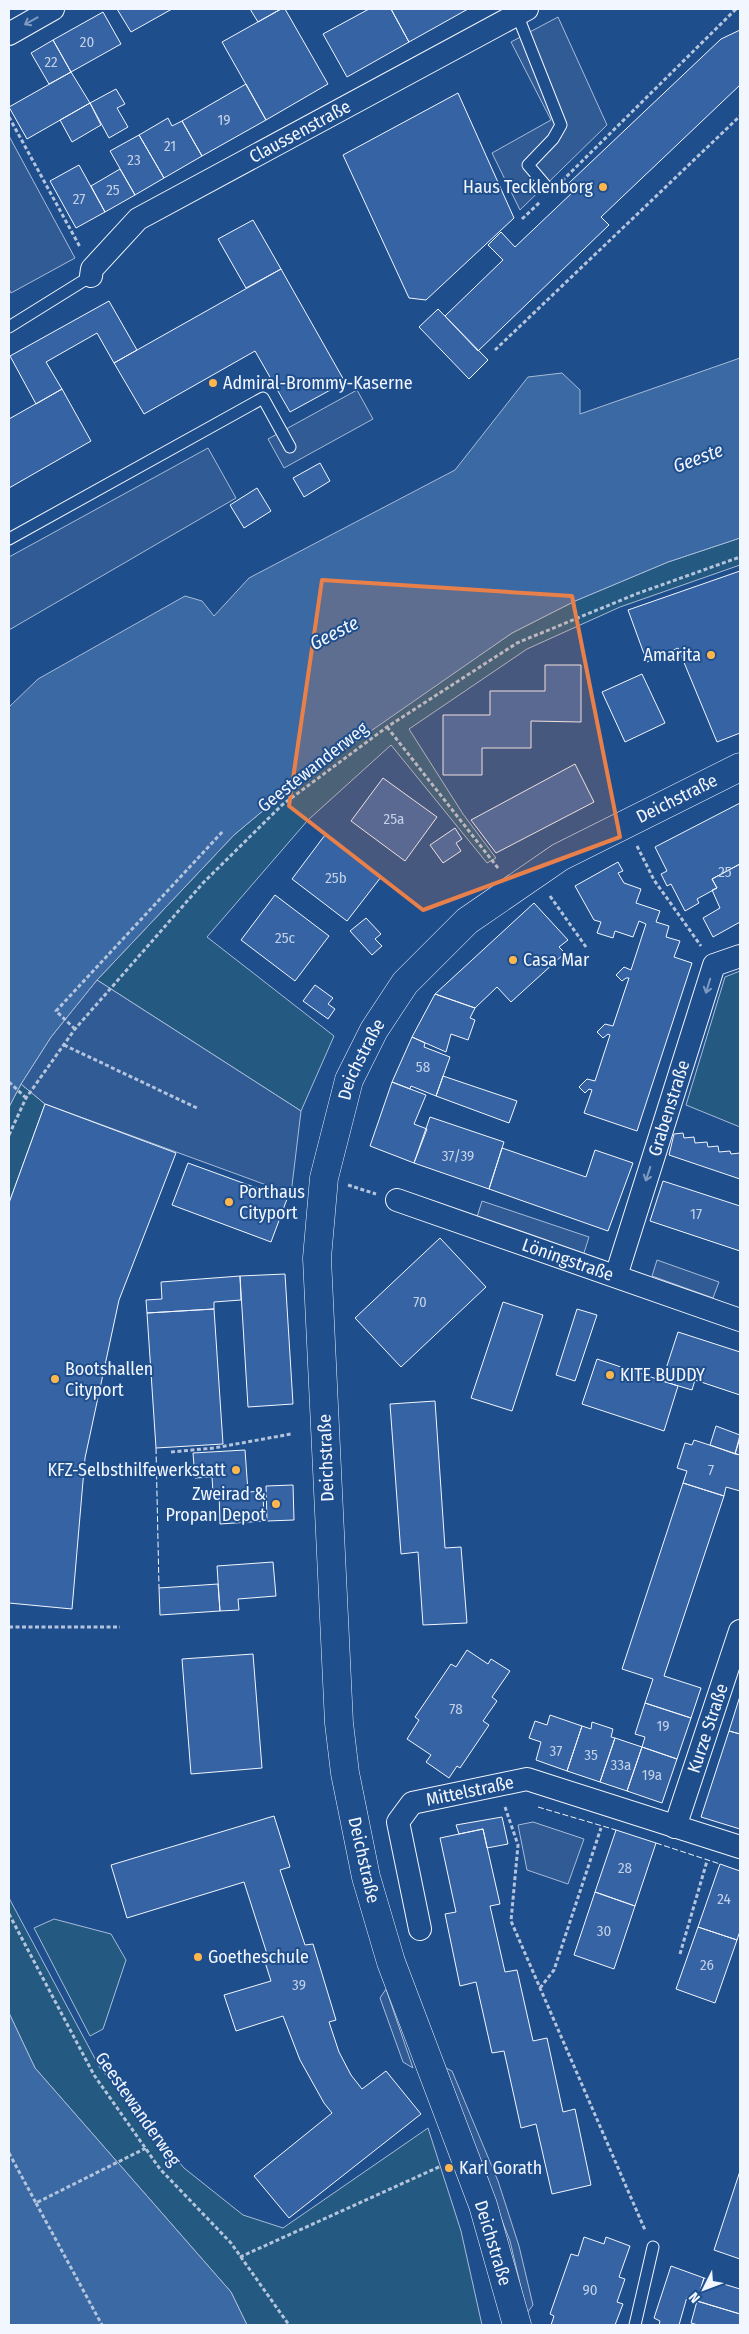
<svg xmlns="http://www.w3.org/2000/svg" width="749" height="2334" font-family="'Fira Sans Condensed',sans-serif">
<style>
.green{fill:#245a82;stroke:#a8bbd7}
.parking{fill:#305b95;stroke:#a8bbd7}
.water{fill:#3b69a3;stroke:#a8bbd7}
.building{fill:#3563a3;stroke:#f2f6ff}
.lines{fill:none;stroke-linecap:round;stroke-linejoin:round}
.service-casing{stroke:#f2f6ff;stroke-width:13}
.minor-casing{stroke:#f2f6ff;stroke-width:24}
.secondary-casing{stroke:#f2f6ff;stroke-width:29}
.path{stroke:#b3c4dc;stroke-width:3;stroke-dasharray:4 2.5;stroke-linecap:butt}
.service{stroke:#1f4e8c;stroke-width:11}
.minor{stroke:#1f4e8c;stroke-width:22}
.secondary{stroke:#1f4e8c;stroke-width:28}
.fence{stroke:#f2f6ff;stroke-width:1;stroke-dasharray:6 2.5;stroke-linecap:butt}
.oneway{stroke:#7e9ac0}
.marked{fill:#ea8049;fill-opacity:0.2;stroke:#ea8049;stroke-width:4;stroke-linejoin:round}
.poi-dot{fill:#ffb74d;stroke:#1f4e8c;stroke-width:2}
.labels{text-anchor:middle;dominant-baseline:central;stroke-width:4;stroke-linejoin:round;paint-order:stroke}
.number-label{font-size:15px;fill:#c3d1e8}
.street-label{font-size:18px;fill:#f2f6ff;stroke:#1f4e8c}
.poi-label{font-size:18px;fill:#f2f6ff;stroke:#1f4e8c;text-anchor:start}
.water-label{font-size:19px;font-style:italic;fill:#f2f6ff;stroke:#1f4e8c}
</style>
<rect width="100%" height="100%" fill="#1f4e8c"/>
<path class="green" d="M740,538V565L620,607L527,649L409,729L463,814L496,858L487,863L391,745L308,820L207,937L334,1036L301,1111L97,980L234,835L296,783L385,720L512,633L575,601L668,562Z
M740,971V1127L686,1105L725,977Z
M21,1084L45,1104L9,1203V1107Z
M9,1898L100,2068L184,2168L243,2215L283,2228L428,2128L461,2231L482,2325H247L231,2292L35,2068L9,2013Z
M54,1919L111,1934L126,1960L103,2029L90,2036L34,1928Z"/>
<path class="parking" d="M558,17L607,125L520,210L492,153L551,120L511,42Z
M9,136L75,258L11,293L9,289Z
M357,390L373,419L284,468L268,439Z
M208,448L236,498L9,630V557Z
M97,980L301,1111L291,1194L45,1104L21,1084L51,1037Z
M482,1201L589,1237L583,1256L476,1220Z
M657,1260L719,1282L713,1298L652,1276Z
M533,1822L584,1839L568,1884L527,1870L518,1825Z
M386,1989L413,2068L403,2062L380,1998Z
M442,2066L452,2071L498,2181L519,2246L533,2305L527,2313L510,2241Z"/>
<path class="water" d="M740,358V538L668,562L575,601L512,633L296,783L234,835L97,980L51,1037L21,1084L9,1107V707L38,679L185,596L202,601L214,616L249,578L455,470L528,377L562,373L580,390V414Z
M9,2013L35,2068L231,2292L247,2325H9Z"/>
<path class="building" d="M117,9H172L131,32Z
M250,9H281L258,22Z
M281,9H285L328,84L266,120L222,42Z
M369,9H391L409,42L347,77L323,34Z
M391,9H468L409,42Z
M103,12L121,44L71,72L53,40Z
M740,30V85L601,217L609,225L478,351L445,316L503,260L488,245L501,232L515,247L575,190L569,183L721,39Z
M53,40L71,72L49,84L31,53Z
M71,72L90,103L27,139L9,107Z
M246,84L266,120L202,156L182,121Z
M116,89L125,104L117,108L128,127L109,138L90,103Z
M458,93L514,218L426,300L409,298L343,155Z
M90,103L101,125L72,142L60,120Z
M168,118L172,126L182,121L202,156L164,178L139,135Z
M139,135L164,178L135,195L110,151Z
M79,165L105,212L76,228L50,181Z
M120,169L135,195L105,212L91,186Z
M253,220L281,269L246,288L218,239Z
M281,269L345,382L290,412L255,351L144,414L114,363Z
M109,301L137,350L114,363L97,333L46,362L62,389L36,404L10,356Z
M438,309L488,360L469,379L419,327Z
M62,389L91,441L9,488V419Z
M320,463L330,481L304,497L293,478Z
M257,488L271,511L244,528L230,505Z
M740,571V733L717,742L678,648L647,662L628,610Z
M545,665H581V722L531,721V748H482V775H443V715H490V691H545Z
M642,674L665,723L625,742L602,692Z
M575,764L594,802L496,853L471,820Z
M383,778L437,817L405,861L351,821Z
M740,803V864L712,879L717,888L697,899L699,903L685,911L671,884L667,886L661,874L667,871L655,847Z
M455,828L462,839L456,843L461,851L443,863L430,845Z
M325,835L381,877L347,921L292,879Z
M618,862L623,871L618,873L624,883L641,889L636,903L660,911L656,922L669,926L666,937L680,941L674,957L692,963L637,1131L584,1113L592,1090L589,1089L585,1093L579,1087L587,1079L595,1081L610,1035L608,1034L603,1038L597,1032L605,1024L613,1026L629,978H626L622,981L616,975L624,967L631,970L646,924L639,921L633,937L615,931L613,938L597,933L601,922L594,920L575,886Z
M740,864V922L713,937L703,918L720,908L712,890L717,888L712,879Z
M275,895L329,936L295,981L241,940Z
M534,903L568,940L559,947L565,953L511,1002L497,987L475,1008L435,994Z
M366,918L381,934L375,939L382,946L372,955L350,931Z
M315,985L333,998L328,1004L335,1009L328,1019L303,1001Z
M435,994L475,1008L470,1018L475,1020L468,1040L451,1034L446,1052L412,1037Z
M412,1037L425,1043L424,1047L450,1057L436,1096L411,1086L410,1089L392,1082Z
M443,1076L517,1101L509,1123L436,1096Z
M392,1082L426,1095L414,1124L427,1129L414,1163L370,1146Z
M45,1104L176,1153L119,1300L85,1458L72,1609L9,1603V1203Z
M430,1117L504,1142L489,1189L414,1163Z
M683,1133L684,1138L694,1137L695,1143L707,1142L708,1147L718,1146L719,1152L730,1151L731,1154L740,1153V1179L669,1155L674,1134Z
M502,1148L586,1177L595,1150L633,1163L608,1231L489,1189Z
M188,1163L287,1199L271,1242L172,1205Z
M663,1181L740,1206V1251L650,1221Z
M440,1238L486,1287L401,1367L355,1318Z
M285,1274L293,1404L248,1407L240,1276Z
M240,1276L241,1300L214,1302V1309L147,1313L146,1300L162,1299L161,1282Z
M503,1302L543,1315L512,1411L471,1398Z
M214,1309L223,1444L156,1448L147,1313Z
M577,1309L597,1315L575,1381L556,1375Z
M678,1332L740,1352V1395L695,1380L692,1390L662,1381Z
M597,1359L678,1386L664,1431L582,1404Z
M435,1401L445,1548L461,1547L467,1623L423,1625L418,1552L401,1554L390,1404Z
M716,1426L740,1435L735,1454L710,1445Z
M740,1438V1455L735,1454Z
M694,1440L740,1455V1491L726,1487L724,1496L683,1483L687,1471L677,1468L685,1443L692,1445Z
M245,1450L248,1492L263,1491L264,1521L220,1524L219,1492L213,1493L212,1477L195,1478L193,1453Z
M683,1483L724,1496L664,1676L701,1688L691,1718L645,1703L653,1679L622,1669Z
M293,1485L294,1520L267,1521L266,1486Z
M273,1562L276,1596L238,1599L239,1610L220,1611L217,1566Z
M218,1584L220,1611L160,1615L159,1588Z
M467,1650L488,1664L491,1659L510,1671L492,1697L497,1701L483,1721L489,1725L460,1768L457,1766L449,1778L426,1762L431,1755L407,1739L419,1720L415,1717L451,1664L456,1667Z
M253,1654L262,1768L191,1774L182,1659Z
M740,1696V1734L729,1731Z
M645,1703L691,1718L677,1759L642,1747L645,1737L635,1734Z
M550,1715L582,1726L567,1771L536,1760L541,1742L529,1738L535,1721L547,1725Z
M592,1722L613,1729L611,1737L615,1738L600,1782L567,1771L582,1726L591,1729Z
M729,1731L740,1734V1829L701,1817Z
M615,1738L642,1747L627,1791L600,1782Z
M642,1747L677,1759L662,1803L627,1791Z
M274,1816L290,1867L280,1870L305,1945L313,1944L336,2020L329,2022L339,2052L351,2075L362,2089L386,2071L421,2114L289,2218L254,2176L332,2113L324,2103L300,2060L283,2016L236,2031L224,1995L271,1981L264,1959L268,1957L244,1882L127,1918L111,1865Z
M502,1817L508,1844L487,1848L483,1829L459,1834L456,1825Z
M483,1829L500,1904L490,1906L505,1972L517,1970L533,2041L547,2038L563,2112L575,2109L591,2185L552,2194L536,2124L521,2128L504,2051L492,2053L476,1982L460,1986L445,1914L456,1912L440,1838Z
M616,1830L656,1843L635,1906L595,1892Z
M720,1864L740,1871V1931L737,1940L698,1927Z
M595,1892L635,1906L614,1969L574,1955Z
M698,1927L737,1940L715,2003L676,1989Z
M740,2171V2259L714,2250Z
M584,2237L604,2244L606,2237L630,2246L619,2277L625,2279L617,2302L623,2304L615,2325H551L554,2316L550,2314L571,2254L578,2256Z
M671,2266L704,2278L697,2301L687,2297L679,2325H659L660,2321L654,2318Z
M704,2278L740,2289V2314L697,2301Z
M697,2301L740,2314V2325H698L691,2323Z"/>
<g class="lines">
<defs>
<path id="service" d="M517,14L561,125L553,139L528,165L546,186
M9,327L91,276
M9,539L263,398L290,447
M635,2325L653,2247"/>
<g id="minor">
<path d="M9,34L53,9"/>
<path id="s1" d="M91,276L92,269L138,219L527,9"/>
<path id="s2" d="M397,1200L740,1320"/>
<path id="s3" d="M616,1276L714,965L740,956"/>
<path id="s4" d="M675,1827L740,1631"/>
<path id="s5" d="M420,1929L398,1822L412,1803L527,1779L740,1847"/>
</g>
<g id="secondary">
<path id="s6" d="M517,2325L483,2205L391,1962L366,1877L345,1773L339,1723L317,1258L324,1178L349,1080L374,1030L405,983L467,921L560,857L740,767"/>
</g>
</defs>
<use href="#service" class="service-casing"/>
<use href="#minor" class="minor-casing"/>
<use href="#secondary" class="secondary-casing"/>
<path class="path" d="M9,117L80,247
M562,181L736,9
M522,219L540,202
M495,350L740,116
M387,727L498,868
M637,846L654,880L701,946
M550,896L586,947
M75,1029L56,1011L224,830
M64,1045L199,1109
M9,1082L26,1098
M9,1135L26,1098L75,1029L203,883L282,805L387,727L517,643L636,594L740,557
M348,1185L376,1194
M171,1452L214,1448L291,1434
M9,1627H120
M505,1807L518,1845L511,1921L645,2230
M9,1914L94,2075L160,2169L231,2243L289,2325
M680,1954L707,1861
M540,1988L554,1970L601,1828
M9,2153L36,2203L146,2148
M36,2203L102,2325
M240,2257L441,2166"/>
<use href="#service" class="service"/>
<use href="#minor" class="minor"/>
<use href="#secondary" class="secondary"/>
<path class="fence" d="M156,1448L159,1588
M538,1807L616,1830
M656,1843L720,1864"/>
</g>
<defs><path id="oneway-shaft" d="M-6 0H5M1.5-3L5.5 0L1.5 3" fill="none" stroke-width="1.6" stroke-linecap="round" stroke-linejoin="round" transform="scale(1.25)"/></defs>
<g class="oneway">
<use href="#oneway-shaft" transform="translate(31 21) rotate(151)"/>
<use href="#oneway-shaft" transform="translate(708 986) rotate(107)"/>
<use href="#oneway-shaft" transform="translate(648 1174) rotate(108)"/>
</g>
<path class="marked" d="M322,580L572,596L620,837L423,910L289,806Z"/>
<g class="poi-dot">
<circle cx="603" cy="187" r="5"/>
<circle cx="213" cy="383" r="5"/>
<circle cx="711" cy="655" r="5"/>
<circle cx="513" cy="960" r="5"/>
<circle cx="229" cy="1202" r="5"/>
<circle cx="610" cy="1375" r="5"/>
<circle cx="55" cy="1379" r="5"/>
<circle cx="236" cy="1470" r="5"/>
<circle cx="276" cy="1504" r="5"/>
<circle cx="198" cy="1957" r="5"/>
<circle cx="449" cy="2168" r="5"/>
</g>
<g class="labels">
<g class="number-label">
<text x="87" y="42">20</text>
<text x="51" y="62">22</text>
<text x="224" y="120">19</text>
<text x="170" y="146">21</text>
<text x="134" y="160">23</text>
<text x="113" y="190">25</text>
<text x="79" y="199">27</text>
<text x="394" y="819">25a</text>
<text x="725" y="872">25</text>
<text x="336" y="878">25b</text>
<text x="285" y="938">25c</text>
<text x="423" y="1067">58</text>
<text x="458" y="1156">37/39</text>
<text x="696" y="1214">17</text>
<text x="420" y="1302">70</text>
<text x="711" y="1470">7</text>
<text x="456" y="1709">78</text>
<text x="663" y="1726">19</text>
<text x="556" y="1751">37</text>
<text x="591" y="1755">35</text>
<text x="621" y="1765">33a</text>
<text x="652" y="1775">19a</text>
<text x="625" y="1868">28</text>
<text x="724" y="1899">24</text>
<text x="604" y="1931">30</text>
<text x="707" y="1965">26</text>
<text x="299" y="1985">39</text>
<text x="590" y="2290">90</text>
</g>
<g class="street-label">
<text stroke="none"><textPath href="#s1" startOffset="259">Claussenstraße</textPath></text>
<text transform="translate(313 767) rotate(-38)">Geestewanderweg</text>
<text stroke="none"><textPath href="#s6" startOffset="1720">Deichstraße</textPath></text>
<text stroke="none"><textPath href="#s6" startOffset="1300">Deichstraße</textPath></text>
<text stroke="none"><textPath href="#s3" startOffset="176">Grabenstraße</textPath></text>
<text stroke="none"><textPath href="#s2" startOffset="181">Löningstraße</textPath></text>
<text transform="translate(326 1458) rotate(-92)">Deichstraße</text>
<text stroke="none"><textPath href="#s4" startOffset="104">Kurze Straße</textPath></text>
<text stroke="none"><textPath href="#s5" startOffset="192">Mittelstraße</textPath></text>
<text transform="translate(364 1860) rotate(77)">Deichstraße</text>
<text transform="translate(138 2109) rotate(55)">Geestewanderweg</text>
<text transform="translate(493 2243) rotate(73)">Deichstraße</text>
</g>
<g class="poi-label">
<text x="593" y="187" text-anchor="end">Haus Tecklenborg</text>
<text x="223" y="383">Admiral-Brommy-Kaserne</text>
<text x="701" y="655" text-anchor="end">Amarita</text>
<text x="523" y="960">Casa Mar</text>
<text x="239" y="1192">Porthaus<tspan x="239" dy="21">Cityport</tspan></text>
<text x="65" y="1369">Bootshallen<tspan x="65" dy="21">Cityport</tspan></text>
<text x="620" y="1375">KITE BUDDY</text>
<text x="226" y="1470" text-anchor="end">KFZ-Selbsthilfewerkstatt</text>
<text x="266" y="1494" text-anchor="end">Zweirad &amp;<tspan x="266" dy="21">Propan Depot</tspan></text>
<text x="208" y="1957">Goetheschule</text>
<text x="459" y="2168">Karl Gorath</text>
</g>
<g class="water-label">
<text transform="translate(698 458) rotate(-20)">Geeste</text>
<text transform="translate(334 633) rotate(-27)">Geeste</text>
</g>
</g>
<rect width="749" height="2334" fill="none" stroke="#f2f6ff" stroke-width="20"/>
<g transform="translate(704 2289) rotate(228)" stroke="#1f4e8c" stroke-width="4" paint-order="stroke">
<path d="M0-4L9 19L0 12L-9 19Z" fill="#f2f6ff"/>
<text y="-8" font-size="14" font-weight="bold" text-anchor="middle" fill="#f2f6ff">N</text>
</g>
</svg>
